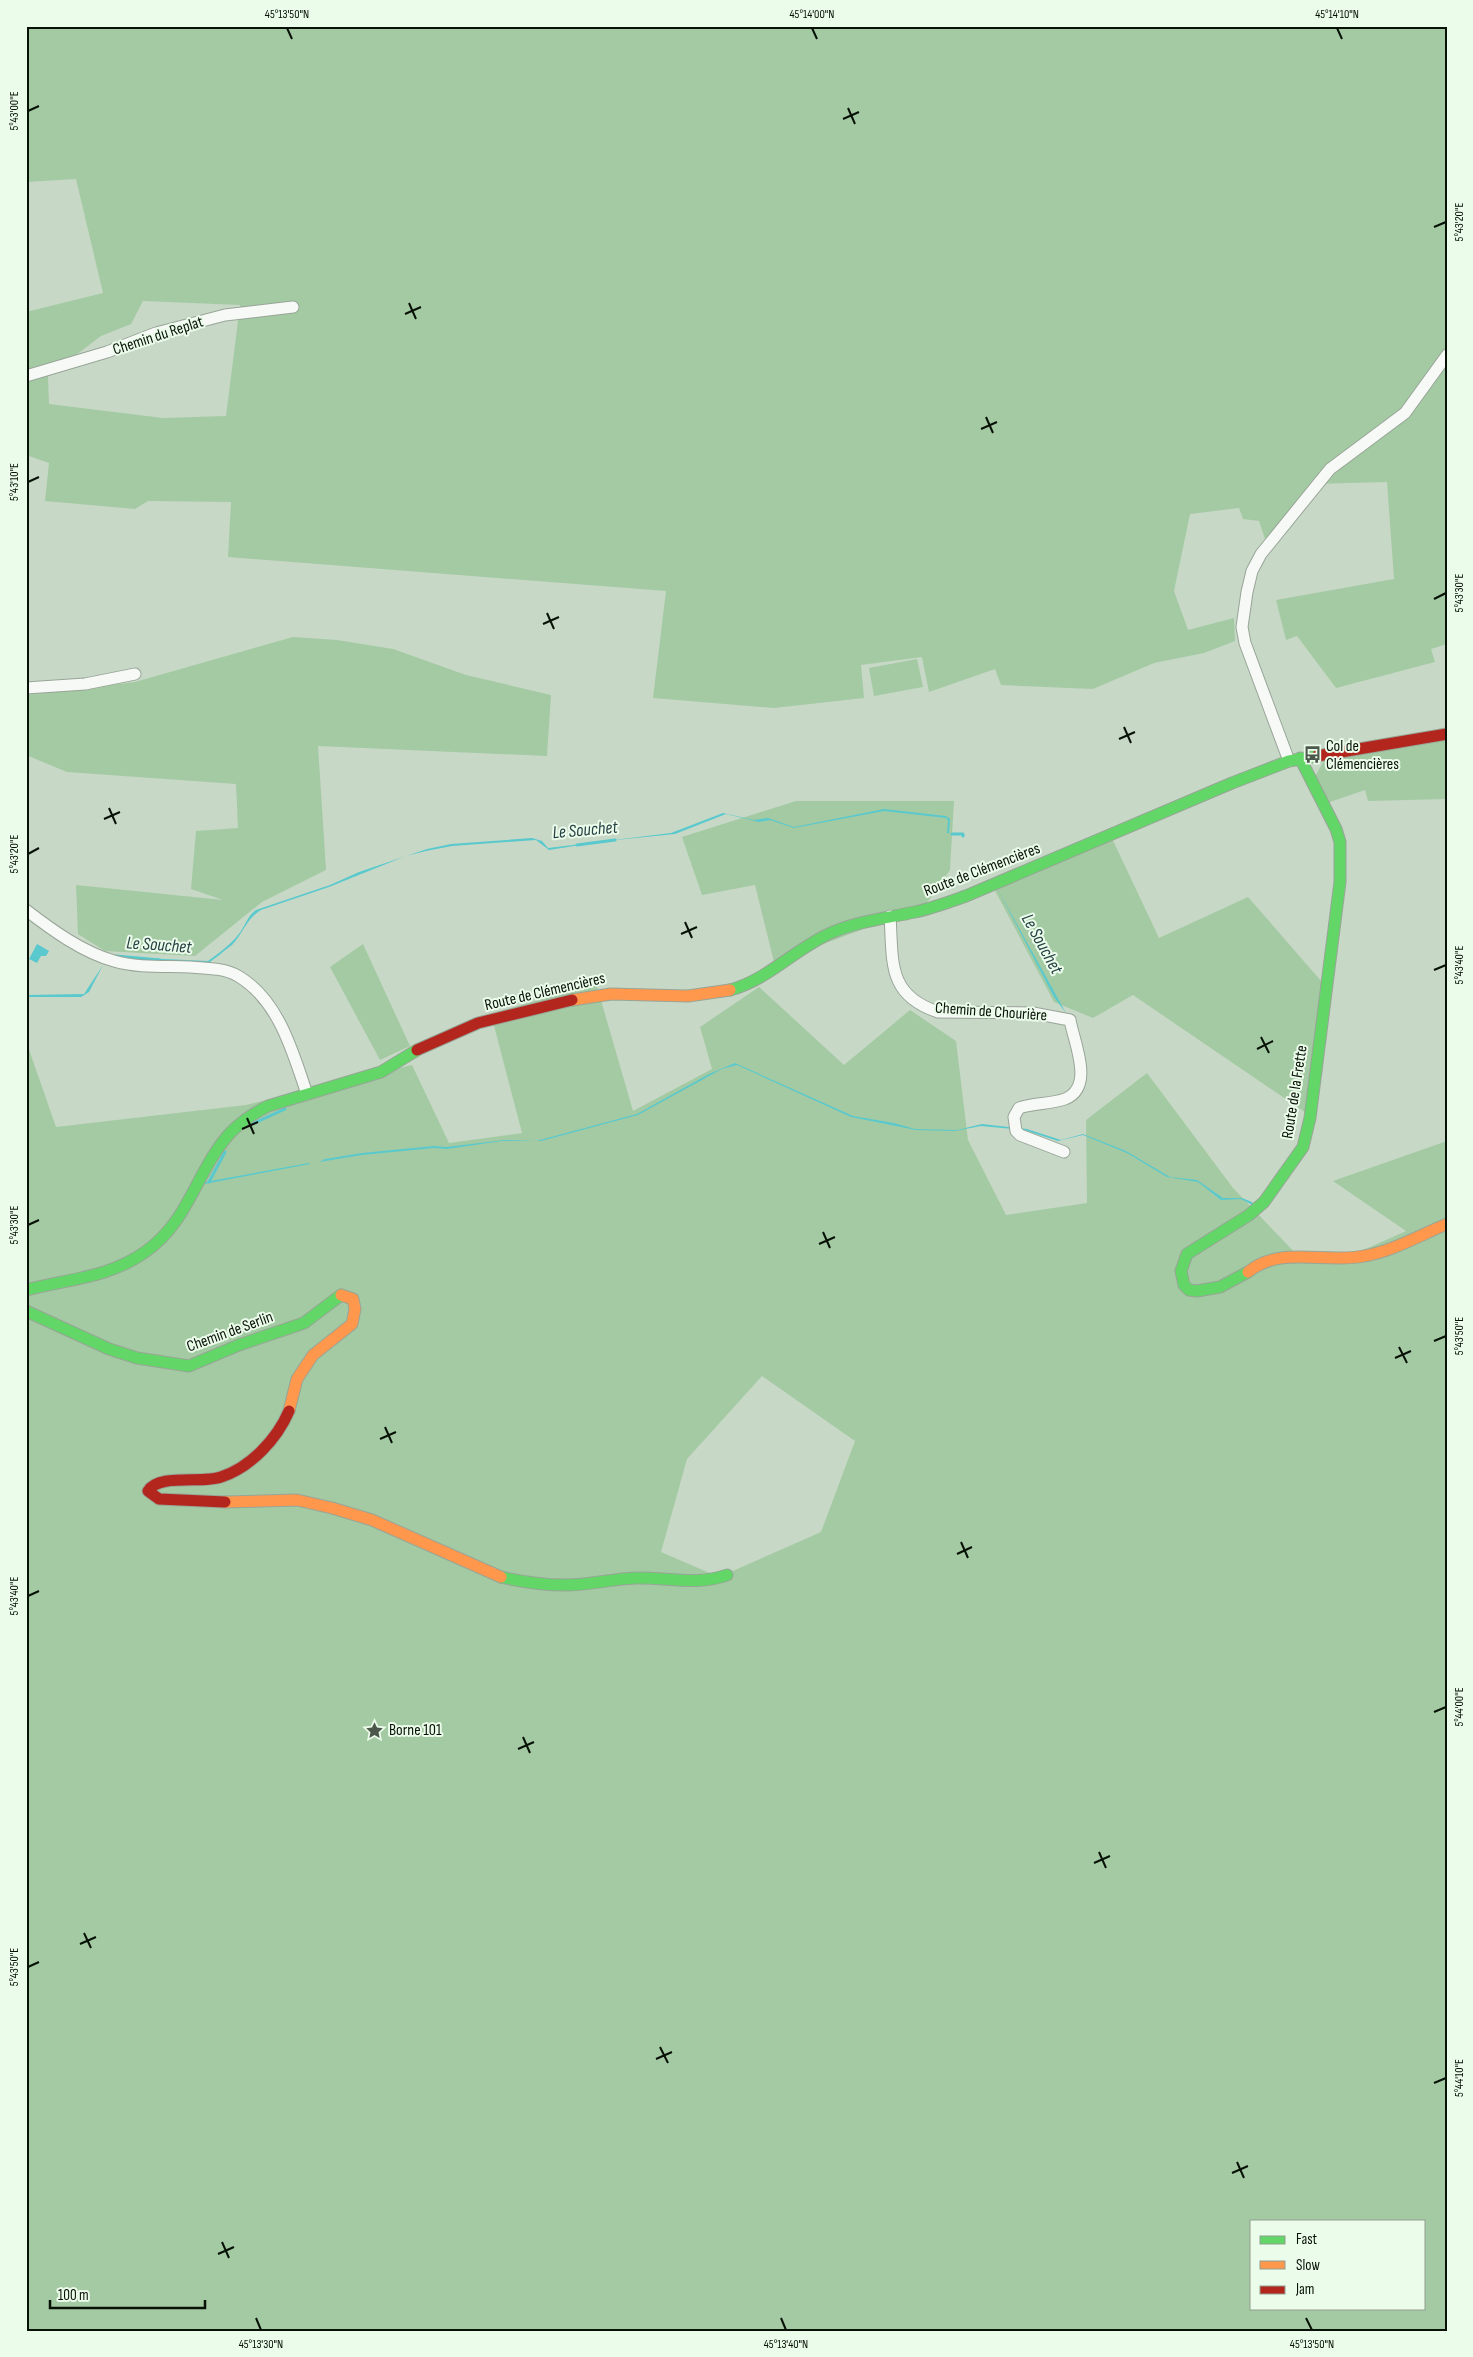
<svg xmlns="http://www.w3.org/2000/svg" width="1473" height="2357" font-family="'Sofia Sans Condensed',sans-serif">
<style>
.green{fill:#a4caa3;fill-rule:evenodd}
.water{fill:#59c9cd}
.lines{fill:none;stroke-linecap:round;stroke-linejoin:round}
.stream{stroke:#59c9cd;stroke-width:3}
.street-casing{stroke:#98a597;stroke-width:13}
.fast-casing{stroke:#98a597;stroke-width:13}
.slow-casing{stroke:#98a597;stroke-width:13}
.jam-casing{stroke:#98a597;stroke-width:13}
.street{stroke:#f7f9f7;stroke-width:11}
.fast{stroke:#63d668;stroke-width:11}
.slow{stroke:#ff974d;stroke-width:11}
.jam{stroke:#b3261e;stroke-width:11}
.ticks{fill:none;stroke:#071106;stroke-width:2}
.labels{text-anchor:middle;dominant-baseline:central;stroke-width:4;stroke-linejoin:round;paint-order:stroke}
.street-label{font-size:16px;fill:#071106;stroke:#ecfceb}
.poi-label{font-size:16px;fill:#071106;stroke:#ecfceb;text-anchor:start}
.water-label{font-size:18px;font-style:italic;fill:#254245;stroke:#ecfceb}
.neatline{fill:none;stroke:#071106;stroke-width:2}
.ticks-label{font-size:12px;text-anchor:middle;fill:#071106}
</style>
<rect width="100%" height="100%" fill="#c7d8c7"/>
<path class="green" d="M26,26H1447V644L1431,649L1435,662L1336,688L1297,636L1286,640L1276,600L1394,579L1387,482L1314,484L1265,539L1259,521L1243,519L1239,508L1190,514L1174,591L1188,630L1234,618L1235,641L1204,653L1154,663L1093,689L1001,685L995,669L929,692L922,657L861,665L864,698L774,708L653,698L666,591L228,557L231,502L148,501L135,509L45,501L49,463L26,455V312L103,293L76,179L26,182ZM143,301L240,305L226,416L163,418L49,404L48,376L101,336L131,324Z
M293,637L337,640L393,649L466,675L551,695L547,756L318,746L326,870L262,902L195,956L105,951L78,934L76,885L223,900L191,889L196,831L238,828L236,784L67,772L26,755V695L135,682Z
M917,659L923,687L874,696L869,668Z
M1447,740V799L1368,801L1365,790L1327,803L1312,782L1326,757Z
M796,801H954L950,870L924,907L774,962L755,885L702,895L682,837Z
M1109,832L1159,938L1248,897L1322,982L1312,1117L1133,995L1093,1018L1054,1002L991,883Z
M363,944L410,1046L380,1060L330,967Z
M596,983L633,1111L712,1069L700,1027L759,987L844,1065L910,1010L956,1041L968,1140L1006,1215L1087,1203L1086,1120L1147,1073L1233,1188L1300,1258L1359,1252L1406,1231L1333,1181L1447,1141V2331H26V1041L56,1127L246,1105L412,1065L449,1143L522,1133L491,1014ZM762,1376L855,1441L821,1532L719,1577L661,1552L687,1459ZM1252,2221H1424V2308H1252Z"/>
<path class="water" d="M884,809L946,816L950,819L949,833L955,834L947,833L948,820L946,818L884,811L794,828L770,820L759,822L726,814L675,834L606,841L549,850L536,840L452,846L426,851L406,856L329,887L261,910C247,918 243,933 232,945C229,947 211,962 208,963C191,966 138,961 120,957L208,961C219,953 230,945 238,935C245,927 247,916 256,910L330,885L359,872L427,849L451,844L532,838L542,841L548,848L671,833L723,813L754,820L768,818L794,827Z
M997,888L1066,1013L1054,997Z
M37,944L49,951L46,956H41L37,963L29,959Z
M103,965L89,992L81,997H26V995L84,994Z
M735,1063L853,1116L894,1123L915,1129L957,1130L982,1124L1027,1129L1061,1140L1083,1134L1126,1151L1170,1177L1197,1180L1223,1198H1242L1252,1202L1254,1206L1241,1199L1221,1200L1198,1182L1167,1177L1127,1153L1083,1135L1058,1141L1024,1130L981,1126L955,1131L916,1130L851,1117L737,1065L722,1069L638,1115L541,1141H502L447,1149L434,1148L362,1155L319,1162L325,1159L362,1153L434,1146L446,1147L505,1140L536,1141L637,1114L709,1074Z
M309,1163L310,1164L204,1184L205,1182Z"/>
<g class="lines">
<path class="stream" d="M952,834H963V836
M577,845L615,840
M116,956L160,960
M252,1124L285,1109
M209,1182L225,1152"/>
<defs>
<path id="street" d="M26,376L107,352L156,333L225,315L293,307
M26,688L85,684L135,674
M1289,761L1245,643L1242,627L1247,592L1252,571L1261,554L1330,469L1405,413L1447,355
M26,910C52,930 82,952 114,961C137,968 166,966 190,967C204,968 225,968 238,976C279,1000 293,1053 307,1094
M890,916C893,962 887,995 938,1012L1033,1013L1070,1020C1074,1043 1095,1087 1065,1099C1051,1104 1033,1103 1019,1108L1014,1117L1016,1131L1020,1135L1064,1152"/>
<path id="fast" d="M730,990C768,980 797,947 833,932C859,921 887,918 915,912C933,908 949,902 966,896L1232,783L1289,761L1317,756
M1248,1272L1220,1287L1197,1291L1189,1290L1184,1285L1181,1271L1187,1254L1249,1215L1264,1202L1303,1147L1310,1118L1340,882V842L1336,829L1300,758
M26,1290C67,1279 109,1278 145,1252C190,1221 196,1170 231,1132C242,1121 254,1113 268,1106L381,1072L417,1050
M26,1311L109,1349L137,1358L189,1366L239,1345L304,1323L341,1295
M501,1577C523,1582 544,1585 566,1585C589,1585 612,1579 635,1578C667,1577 697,1586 727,1575"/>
<path id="slow" d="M572,1000L611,994L688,996L730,990
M1248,1272C1281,1245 1325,1264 1364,1256C1393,1251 1420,1235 1447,1224
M289,1411L297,1379L313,1355L352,1324L355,1309L353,1299L341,1295
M225,1502L297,1500L332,1508L372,1520L501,1577"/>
<path id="jam" d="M1317,756L1447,734
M417,1050L478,1023L572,1000
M225,1502L159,1499L148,1491C159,1473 202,1484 221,1477C251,1467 277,1439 289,1411"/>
</defs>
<use href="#street" class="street-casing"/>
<use href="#fast" class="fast-casing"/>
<use href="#slow" class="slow-casing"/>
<use href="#jam" class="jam-casing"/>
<use href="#street" class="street"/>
<use href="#fast" class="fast"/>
<use href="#slow" class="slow"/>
<use href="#jam" class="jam"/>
</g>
<path class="ticks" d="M287,28L292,39M812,28L817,39M1337,28L1342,39M848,108L855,124M28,111L39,106M843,119L859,112M1434,227L1446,222M409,303L416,319M405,314L421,307M986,417L993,433M981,429L997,422M28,482L39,477M1434,599L1446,593M547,613L554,629M543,624L559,617M1124,727L1131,743M1119,739L1135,732M109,808L116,824M104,819L120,812M28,854L39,848M685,922L692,938M681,934L697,927M1434,970L1446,965M1261,1037L1269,1053M1257,1049L1273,1041M247,1118L254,1134M242,1129L258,1122M28,1225L39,1220M823,1232L830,1248M819,1244L835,1237M1434,1341L1446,1336M1399,1347L1407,1363M1395,1358L1411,1351M385,1427L392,1443M380,1439L396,1432M961,1542L968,1558M957,1554L972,1547M28,1596L39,1591M1434,1712L1446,1707M523,1737L530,1753M518,1749L534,1742M1099,1852L1106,1868M1094,1863L1110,1856M84,1933L91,1948M80,1944L96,1937M28,1967L39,1962M660,2047L668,2063M656,2059L672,2052M1434,2083L1446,2078M1237,2162L1244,2178M1232,2173L1248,2166M222,2242L229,2258M218,2254L234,2247M256,2318L261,2330M781,2318L786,2330M1306,2318L1312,2330"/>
<defs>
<symbol id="bus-bare" viewBox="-9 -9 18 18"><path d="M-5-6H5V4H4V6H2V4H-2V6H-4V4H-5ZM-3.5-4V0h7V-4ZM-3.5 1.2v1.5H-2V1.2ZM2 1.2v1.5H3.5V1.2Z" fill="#4a574a" stroke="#ecfceb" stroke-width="2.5" paint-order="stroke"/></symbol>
<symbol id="sight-bare" viewBox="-9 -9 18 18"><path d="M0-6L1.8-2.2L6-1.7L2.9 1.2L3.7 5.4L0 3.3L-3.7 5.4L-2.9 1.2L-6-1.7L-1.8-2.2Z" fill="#4a574a" stroke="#ecfceb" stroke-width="2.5" paint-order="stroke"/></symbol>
</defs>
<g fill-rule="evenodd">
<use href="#bus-bare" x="1300" y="742" width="25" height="25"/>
<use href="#sight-bare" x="362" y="1718" width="25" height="25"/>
</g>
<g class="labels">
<g class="street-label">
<text transform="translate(158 336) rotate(-18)">Chemin du Replat</text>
<text transform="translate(982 870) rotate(-21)">Route de Clémencières</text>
<text transform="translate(545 992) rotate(-13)">Route de Clémencières</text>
<text transform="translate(991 1012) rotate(4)">Chemin de Chourière</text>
<text transform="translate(1295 1092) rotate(-81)">Route de la Frette</text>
<text transform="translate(230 1332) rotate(-20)">Chemin de Serlin</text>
</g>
<g class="poi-label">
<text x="1326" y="746">Col de<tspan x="1326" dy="18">Clémencières</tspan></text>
<text x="389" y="1730">Borne 101</text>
</g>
<g class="water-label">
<text transform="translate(585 830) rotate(-5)">Le Souchet</text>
<text transform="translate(1042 944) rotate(61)">Le Souchet</text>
<text transform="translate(159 945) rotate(4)">Le Souchet</text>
</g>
</g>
<rect width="1473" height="2357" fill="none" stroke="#ecfceb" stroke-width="55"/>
<rect x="1250" y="2220" width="175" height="90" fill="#ecfceb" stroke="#909e8f"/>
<rect x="1260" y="2236" width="25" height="8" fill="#63d668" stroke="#909e8f"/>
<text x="1296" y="2244" font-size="15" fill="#071106">Fast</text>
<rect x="1260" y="2261" width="25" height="8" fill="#ff974d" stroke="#909e8f"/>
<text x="1296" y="2270" font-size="15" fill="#071106">Slow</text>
<rect x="1260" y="2286" width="25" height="8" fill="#b3261e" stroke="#909e8f"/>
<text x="1296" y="2294" font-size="15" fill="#071106">Jam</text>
<path d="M50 2300v8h155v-8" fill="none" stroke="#071106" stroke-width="2.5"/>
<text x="58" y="2300" font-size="15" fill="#071106" stroke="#ecfceb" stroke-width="4" paint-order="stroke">100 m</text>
<rect x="28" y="28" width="1418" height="2302" class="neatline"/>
<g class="ticks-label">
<text x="287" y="18">45°13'50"N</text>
<text x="812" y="18">45°14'00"N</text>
<text x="1337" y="18">45°14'10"N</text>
<text transform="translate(14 111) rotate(-90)" y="4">5°43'00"E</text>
<text transform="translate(1459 222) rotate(-90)" y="4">5°43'20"E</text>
<text transform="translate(14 482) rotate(-90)" y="4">5°43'10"E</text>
<text transform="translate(1459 593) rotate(-90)" y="4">5°43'30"E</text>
<text transform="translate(14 854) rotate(-90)" y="4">5°43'20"E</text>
<text transform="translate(1459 965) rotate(-90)" y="4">5°43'40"E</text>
<text transform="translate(14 1225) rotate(-90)" y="4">5°43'30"E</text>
<text transform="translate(1459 1336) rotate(-90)" y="4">5°43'50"E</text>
<text transform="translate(14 1596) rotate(-90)" y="4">5°43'40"E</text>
<text transform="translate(1459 1707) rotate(-90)" y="4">5°44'00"E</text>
<text transform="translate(14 1967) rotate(-90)" y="4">5°43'50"E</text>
<text transform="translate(1459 2078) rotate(-90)" y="4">5°44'10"E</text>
<text x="261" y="2348">45°13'30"N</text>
<text x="786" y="2348">45°13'40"N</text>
<text x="1312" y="2348">45°13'50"N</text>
</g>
</svg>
